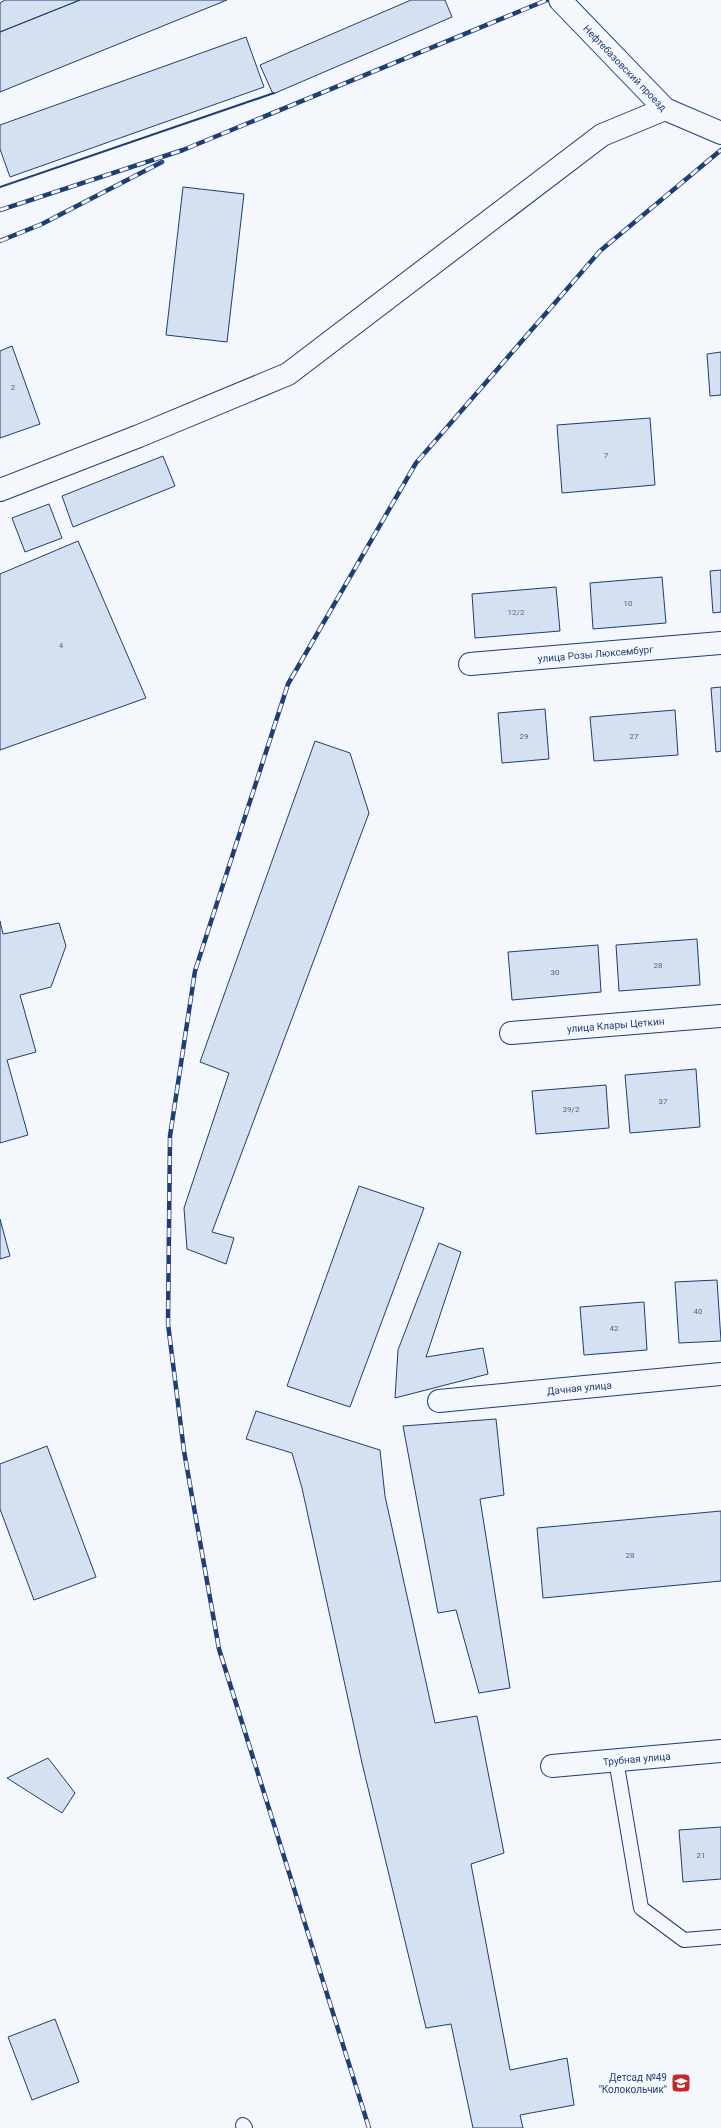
<svg xmlns="http://www.w3.org/2000/svg" width="721" height="2128" font-family="Roboto,sans-serif">
<style>
.building{fill:#d5e0f0;stroke:#1d3f73}
.lines{fill:none;stroke-linecap:round;stroke-linejoin:round}
.service-casing{stroke:#1d3f73;stroke-width:16}
.minor-casing{stroke:#1d3f73;stroke-width:24}
.service{stroke:#f4f7fb;stroke-width:14}
.minor{stroke:#f4f7fb;stroke-width:22}
.rail-casing{stroke:#1d3f73;stroke-width:4.5}
.rail{stroke:#f4f7fb;stroke-width:3;stroke-dasharray:9;stroke-linecap:butt}
.wall{stroke:#1d3f73;stroke-width:2}
.labels{text-anchor:middle;dominant-baseline:central;stroke-width:3;stroke-linejoin:round;paint-order:stroke}
.number-label{font-size:8px;fill:#4b6792}
.street-label{font-size:10px;fill:#1d3f73;stroke:#f4f7fb}
.poi-label{font-size:10px;fill:#1d3f73;stroke:#f4f7fb;text-anchor:end}
</style>
<rect width="100%" height="100%" fill="#f4f7fb"/>
<path class="building" d="M5,0H80L0,32V3Z
M80,0H227L0,92V32Z
M411,0H445L452,17L273,94L260,65Z
M246,37L264,87L10,177L0,149V125Z
M183,187L244,194L227,342L166,335Z
M12,346L40,424L0,438V351Z
M721,352V395L710,396L707,354Z
M650,418L655,485L562,493L557,425Z
M163,456L175,486L73,527L62,496Z
M49,504L62,538L25,552L12,518Z
M78,541L146,698L0,750V574Z
M721,570V612L713,613L710,571Z
M662,577L666,623L593,629L590,583Z
M556,587L560,631L475,638L472,594Z
M721,687V751L716,752L711,688Z
M545,709L549,759L502,763L498,713Z
M675,710L678,755L594,761L590,717Z
M315,741L350,753L369,813L212,1232L234,1238L226,1264L187,1249L184,1208L229,1073L200,1062Z
M0,921L3,934L59,923L66,946L51,987L20,995L36,1052L7,1060L28,1135L0,1143Z
M697,939L700,985L619,991L616,945Z
M598,945L601,992L512,1000L508,952Z
M696,1069L700,1127L630,1133L625,1075Z
M606,1085L609,1128L536,1134L532,1091Z
M359,1186L424,1208L350,1407L287,1386Z
M0,1219L10,1256L0,1259Z
M439,1243L461,1252L426,1357L483,1348L488,1374L395,1398L398,1350Z
M717,1280L721,1341L679,1343L675,1282Z
M644,1302L647,1350L584,1355L580,1307Z
M256,1411L380,1450L385,1496L435,1723L477,1716L504,1853L471,1864L510,2070L567,2058L574,2105L520,2115L523,2128H473L451,2024L426,2028L362,1763L302,1488L292,1453L246,1439Z
M496,1419L504,1495L480,1499L510,1688L479,1693L456,1610L438,1613L403,1426Z
M47,1446L96,1577L34,1600L0,1509V1464Z
M721,1511V1581L543,1598L537,1528Z
M48,1758L75,1793L62,1813L7,1778Z
M721,1827V1879L683,1882L679,1830Z
M55,2019L79,2082L32,2100L8,2037Z"/>
<g class="lines">
<defs>
<path id="service" d="M616,1760L641,1908L684,1940L721,1937
M243,2125L245,2128"/>
<g id="minor">
<path id="s1" d="M560,0L665,109L721,133"/>
<path d="M0,490L139,436L288,374L602,135L665,109"/>
<path id="s2" d="M470,664L721,643"/>
<path id="s3" d="M511,1033L721,1016"/>
<path id="s4" d="M439,1401L721,1374"/>
<path id="s5" d="M552,1766L721,1751"/>
</g>
</defs>
<use href="#service" class="service-casing"/>
<use href="#minor" class="minor-casing"/>
<use href="#service" class="service"/>
<use href="#minor" class="minor"/>
<defs>
<path id="rail" d="M0,210L183,150L547,0
M0,241L42,224L162,162
M369,2128L219,1649L184,1451L168,1324L170,1136L195,971L288,684L416,463L600,251L721,150"/>
</defs>
<use href="#rail" class="rail-casing"/>
<use href="#rail" class="rail"/>
<path class="wall" d="M0,187L274,93"/>
</g>
<defs>
<symbol id="school-square" viewBox="-11 -11 22 22"><rect x="-9" y="-9" width="18" height="18" rx="4" fill="#c62828" stroke="#f4f7fb"/><path d="M0-5L7-2L0 1L-7-2ZM-4 1L0 2.5L4 1V4Q0 6-4 4Z" fill="#fff"/></symbol>
</defs>
<g fill-rule="evenodd">
<use href="#school-square" x="670" y="2072" width="22" height="22"/>
</g>
<g class="labels">
<g class="number-label">
<text x="13" y="387">2</text>
<text x="606" y="455">7</text>
<text x="628" y="603">10</text>
<text x="516" y="612">12/2</text>
<text x="61" y="645">4</text>
<text x="524" y="736">29</text>
<text x="634" y="736">27</text>
<text x="658" y="965">28</text>
<text x="555" y="972">30</text>
<text x="663" y="1101">37</text>
<text x="571" y="1109">39/2</text>
<text x="698" y="1311">40</text>
<text x="614" y="1328">42</text>
<text x="630" y="1555">28</text>
<text x="701" y="1855">21</text>
</g>
<g class="street-label">
<text stroke="none"><textPath href="#s1" startOffset="94">Нефтебазовский проезд</textPath></text>
<text stroke="none"><textPath href="#s2" startOffset="126">улица Розы Люксембург</textPath></text>
<text stroke="none"><textPath href="#s3" startOffset="105">улица Клары Цеткин</textPath></text>
<text stroke="none"><textPath href="#s4" startOffset="141">Дачная улица</textPath></text>
<text stroke="none"><textPath href="#s5" startOffset="85">Трубная улица</textPath></text>
</g>
<g class="poi-label">
<text x="667" y="2077">Детсад №49<tspan x="667" dy="12">"Колокольчик"</tspan></text>
</g>
</g>
</svg>
